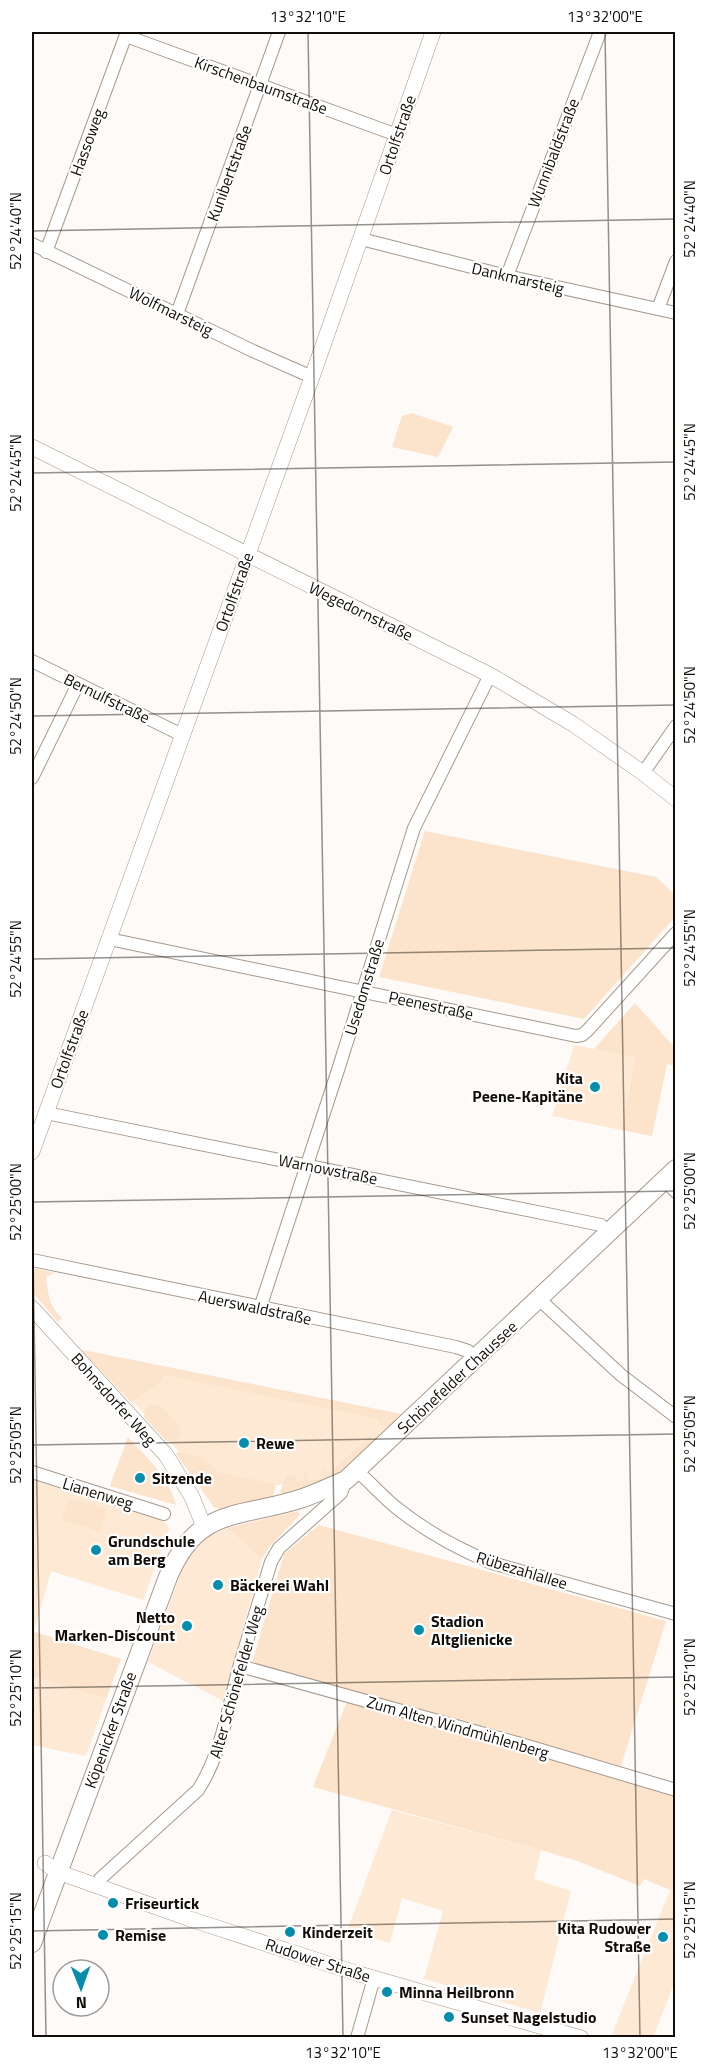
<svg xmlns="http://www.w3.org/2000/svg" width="707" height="2069" font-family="'Titillium Web',sans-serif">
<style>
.built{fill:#feead4}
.green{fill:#fbe4cb}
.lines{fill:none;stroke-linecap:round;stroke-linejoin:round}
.minor-casing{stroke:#a7998a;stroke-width:14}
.tertiary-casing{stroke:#a7998a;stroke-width:16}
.secondary-casing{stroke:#a7998a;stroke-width:20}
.minor{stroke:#fff;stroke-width:12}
.tertiary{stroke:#fff;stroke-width:15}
.secondary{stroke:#fff;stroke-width:18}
.ticks{fill:none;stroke:#120d08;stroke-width:1.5;stroke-opacity:0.45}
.poi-dot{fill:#048eac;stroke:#fff;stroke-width:2}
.labels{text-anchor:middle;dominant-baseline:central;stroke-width:4.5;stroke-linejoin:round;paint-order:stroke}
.street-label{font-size:16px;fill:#120d08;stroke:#fff}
.poi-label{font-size:16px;font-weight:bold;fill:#120d08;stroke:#fff;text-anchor:start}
.neatline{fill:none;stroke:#120d08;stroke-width:2}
.ticks-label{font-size:15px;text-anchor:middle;fill:#120d08}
</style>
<rect width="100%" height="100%" fill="#fdfaf7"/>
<path class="built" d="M574,1045L635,1057L621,1130L552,1116Z
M86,1351L401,1414L344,1469L331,1478L217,1493Z
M32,1480L157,1519L166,1523L169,1529L143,1600L51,1571L34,1632L32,1631Z
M227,1528L262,1559L223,1701L148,1662L185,1562L208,1537Z
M32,1676L106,1699L86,1756L32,1745Z
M392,1810L541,1850L534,1879L571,1891L540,2013L424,1979L443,1911L402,1898L390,1943L347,1931Z
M670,1890L675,1892V1981L653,2037H622L612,2034Z"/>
<path class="green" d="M412,413L453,427L438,457L392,447L402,416Z
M425,831L656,877L675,895V917L584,1019L379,977Z
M635,1003L675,1048V1066L667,1064L652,1136L621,1130L635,1058L594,1049Z
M32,1268L55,1273L46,1277C48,1294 49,1306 62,1318L58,1322L32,1292Z
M81,1350L98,1353L401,1414L389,1426L379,1424V1419L164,1375L162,1382L131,1402Z
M153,1404L163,1407L181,1428L180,1436L175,1442L166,1441L144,1417L145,1408Z
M366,1434L371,1437L373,1444L345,1470L331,1478L286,1495L280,1492L286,1476L296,1475V1481H304V1474L307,1473L308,1481L323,1478V1469H325L330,1473L368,1438Z
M128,1437C147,1458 169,1477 176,1505L110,1486Z
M177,1452L205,1458L217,1472L276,1484L273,1497L227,1509H219L214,1507L176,1454Z
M69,1498L107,1509L100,1532L62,1520Z
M298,1511L300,1515L298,1517L269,1547L262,1559L227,1528Z
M319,1525L666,1621L621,1766L252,1663L284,1554Z
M32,1631L121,1659L106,1699L32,1676Z
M348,1699L675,1793V1892L644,1879L640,1886L580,1862L541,1850L313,1787Z"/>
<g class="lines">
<defs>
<path id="minor" d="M126,36L397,135
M361,239L507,276L676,313
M32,244L253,351L312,377
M46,252L127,32
M507,276L600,32
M658,309L676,261
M177,314L279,32
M32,661L182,735
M643,773L676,726
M32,778L78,684
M109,939L576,1036L582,1035L587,1031L676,933
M46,1113L557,1216L601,1225L608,1232
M664,1180L676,1192
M32,1260L456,1347L468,1351L476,1359
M539,1299L621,1375L676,1417
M260,1308L338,1070L414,828L490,675
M357,1471C371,1483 384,1498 398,1509C427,1532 458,1549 492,1563L676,1614
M32,1472L164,1514
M240,1666L521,1744L676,1790
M97,1886L100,1879L198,1790C222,1753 228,1707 240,1664C250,1630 261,1596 271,1562L279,1548L341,1493L346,1480
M357,2038L374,1978"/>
<path id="tertiary" d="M32,447L490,675L573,724L643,773L676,799
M32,1152L312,377L433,32
M32,1308L166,1455L192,1497L204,1527
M45,1863L58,1872L190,1919L356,1973L581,2038"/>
<path id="secondary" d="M32,1943L168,1577C198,1505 240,1519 303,1498C317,1493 332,1486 346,1480L676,1169"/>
</defs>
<use href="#minor" class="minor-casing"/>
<use href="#tertiary" class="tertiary-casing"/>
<use href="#secondary" class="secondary-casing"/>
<use href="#minor" class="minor"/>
<use href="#tertiary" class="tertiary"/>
<use href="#secondary" class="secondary"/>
</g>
<path class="ticks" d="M308,32L343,2038M605,32L640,2038M32,231L676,219M32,473L676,462M32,716L676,705M32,959L676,948M32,1195L46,2038M32,1202L676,1191M32,1445L676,1434M32,1688L676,1677M32,1931L676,1919"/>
<g class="poi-dot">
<circle cx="595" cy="1087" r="6"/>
<circle cx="244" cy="1443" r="6"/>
<circle cx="140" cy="1478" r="6"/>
<circle cx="96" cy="1550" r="6"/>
<circle cx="218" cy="1585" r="6"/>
<circle cx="187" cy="1626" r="6"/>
<circle cx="419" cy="1630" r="6"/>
<circle cx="113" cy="1903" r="6"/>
<circle cx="290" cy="1932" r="6"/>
<circle cx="103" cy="1935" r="6"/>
<circle cx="663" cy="1937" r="6"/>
<circle cx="387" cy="1992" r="6"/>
<circle cx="449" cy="2017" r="6"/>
</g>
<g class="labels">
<g class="street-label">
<text transform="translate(261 85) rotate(20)">Kirschenbaumstraße</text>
<text transform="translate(397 135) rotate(-71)">Ortolfstraße</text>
<text transform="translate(87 142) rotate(-70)">Hassoweg</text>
<text transform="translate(553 153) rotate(-69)">Wunnibaldstraße</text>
<text transform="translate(229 173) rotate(-70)">Kunibertstraße</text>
<text transform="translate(518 278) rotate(13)">Dankmarsteig</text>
<text transform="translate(171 311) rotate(26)">Wolfmarsteig</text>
<text transform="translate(234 592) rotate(-70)">Ortolfstraße</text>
<text transform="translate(361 611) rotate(26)">Wegedornstraße</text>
<text transform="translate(107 698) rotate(26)">Bernulfstraße</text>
<text transform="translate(364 987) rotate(-73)">Usedomstraße</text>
<text transform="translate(431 1005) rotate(12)">Peenestraße</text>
<text transform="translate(69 1049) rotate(-70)">Ortolfstraße</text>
<text transform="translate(328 1169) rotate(11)">Warnowstraße</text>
<text transform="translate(255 1307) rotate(12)">Auerswaldstraße</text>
<text transform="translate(457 1377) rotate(-43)">Schönefelder Chaussee</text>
<text transform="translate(114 1399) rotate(48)">Bohnsdorfer Weg</text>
<text transform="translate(98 1493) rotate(17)">Lianenweg</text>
<text transform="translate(522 1570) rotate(17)">Rübezahlallee</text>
<text transform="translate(236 1682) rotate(-74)">Alter Schönefelder Weg</text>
<text transform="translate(458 1727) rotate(16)">Zum Alten Windmühlenberg</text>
<text transform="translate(110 1730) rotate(-70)">Köpenicker Straße</text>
<text transform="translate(318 1960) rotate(18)">Rudower Straße</text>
</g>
<g class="poi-label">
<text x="583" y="1078" text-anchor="end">Kita<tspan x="583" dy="18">Peene-Kapitäne</tspan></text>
<text x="256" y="1443">Rewe</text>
<text x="152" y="1478">Sitzende</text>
<text x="108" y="1541">Grundschule<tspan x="108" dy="18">am Berg</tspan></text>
<text x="230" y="1585">Bäckerei Wahl</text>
<text x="175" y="1617" text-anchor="end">Netto<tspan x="175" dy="18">Marken-Discount</tspan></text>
<text x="431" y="1621">Stadion<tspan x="431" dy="18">Altglienicke</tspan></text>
<text x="125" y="1903">Friseurtick</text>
<text x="651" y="1928" text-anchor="end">Kita Rudower<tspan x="651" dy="18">Straße</tspan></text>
<text x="302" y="1932">Kinderzeit</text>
<text x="115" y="1935">Remise</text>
<text x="399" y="1992">Minna Heilbronn</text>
<text x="461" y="2017">Sunset Nagelstudio</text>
</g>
</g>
<rect width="707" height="2069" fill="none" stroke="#ffffff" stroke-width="66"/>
<g transform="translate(81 1988) rotate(179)"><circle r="28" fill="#ffffff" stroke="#a09e9c" stroke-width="1.5"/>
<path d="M0-4.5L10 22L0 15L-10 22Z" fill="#048eac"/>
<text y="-9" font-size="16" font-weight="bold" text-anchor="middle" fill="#120d08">N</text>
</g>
<rect x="33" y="33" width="641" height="2003" class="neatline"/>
<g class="ticks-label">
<text x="308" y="22">13°32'10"E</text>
<text x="605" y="22">13°32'00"E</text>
<text transform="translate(690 219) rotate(-90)" y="5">52°24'40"N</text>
<text transform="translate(16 231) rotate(-90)" y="5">52°24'40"N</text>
<text transform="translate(690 462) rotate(-90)" y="5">52°24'45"N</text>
<text transform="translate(16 473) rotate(-90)" y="5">52°24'45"N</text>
<text transform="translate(690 705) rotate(-90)" y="5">52°24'50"N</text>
<text transform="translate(16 716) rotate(-90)" y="5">52°24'50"N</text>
<text transform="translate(690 948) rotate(-90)" y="5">52°24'55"N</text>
<text transform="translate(16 959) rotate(-90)" y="5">52°24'55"N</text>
<text transform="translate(690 1191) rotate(-90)" y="5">52°25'00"N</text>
<text transform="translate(16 1202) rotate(-90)" y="5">52°25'00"N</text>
<text transform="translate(690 1434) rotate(-90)" y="5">52°25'05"N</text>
<text transform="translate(16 1445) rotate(-90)" y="5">52°25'05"N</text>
<text transform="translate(690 1677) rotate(-90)" y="5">52°25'10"N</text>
<text transform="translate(16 1688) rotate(-90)" y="5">52°25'10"N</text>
<text transform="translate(690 1920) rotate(-90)" y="5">52°25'15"N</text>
<text transform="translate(16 1931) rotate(-90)" y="5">52°25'15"N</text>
<text x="343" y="2058">13°32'10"E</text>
<text x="640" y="2058">13°32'00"E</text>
</g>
</svg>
